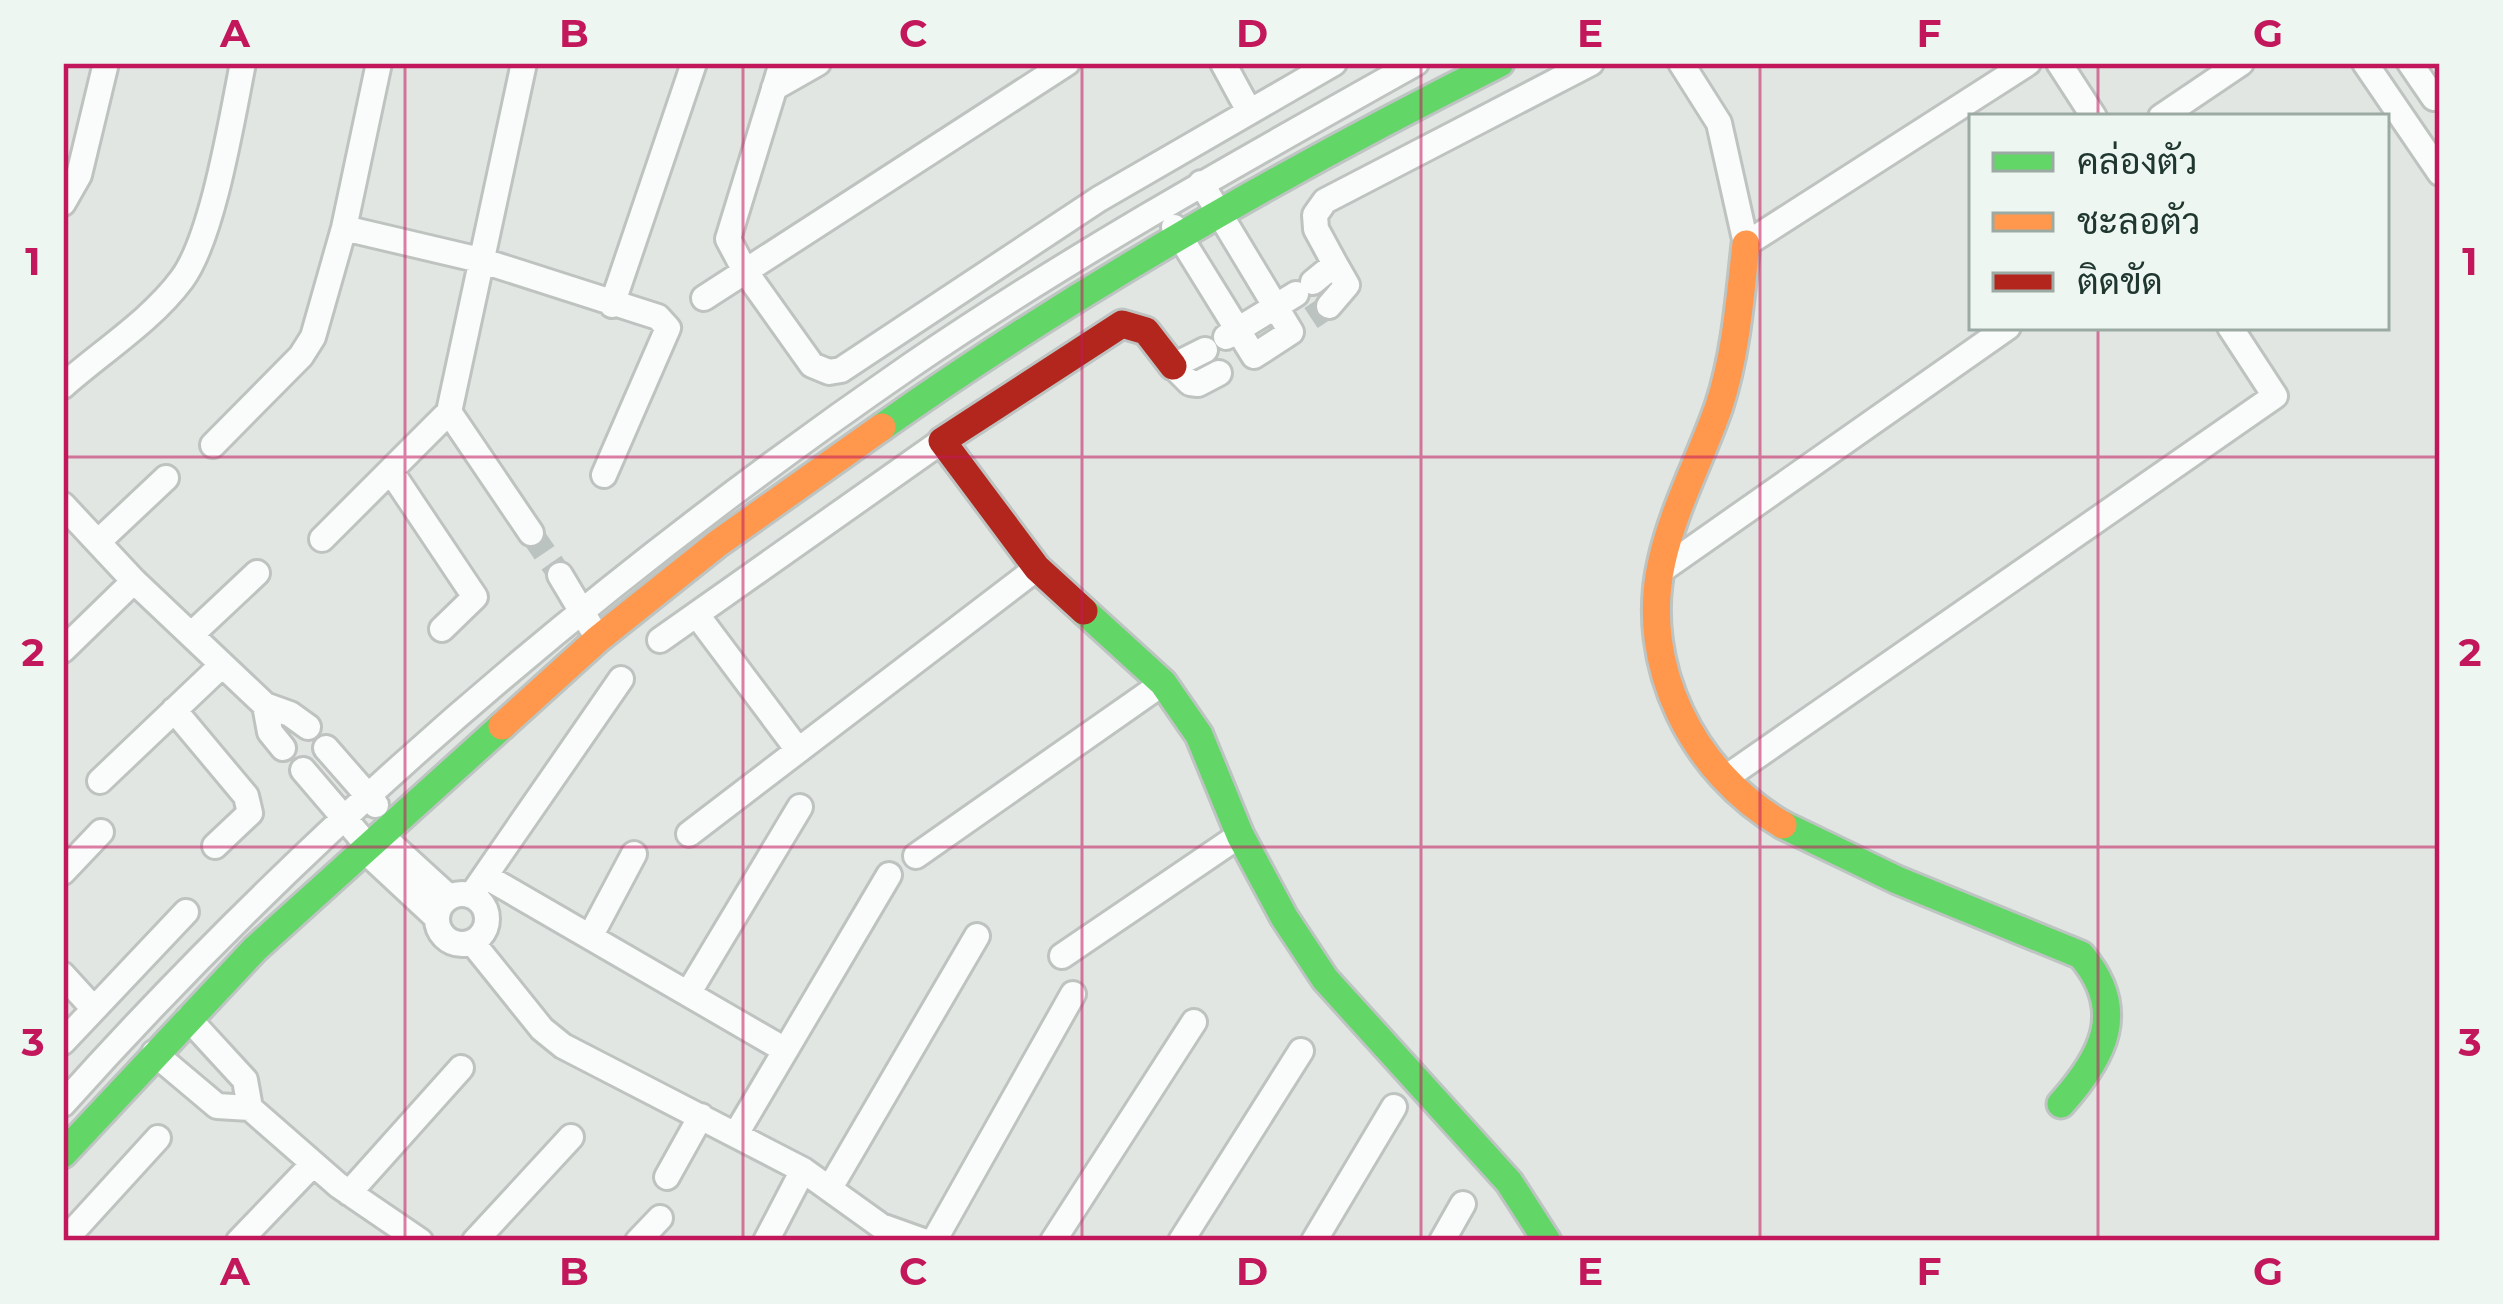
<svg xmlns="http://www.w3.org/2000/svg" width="2503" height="1304" font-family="Montserrat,Sarabun,sans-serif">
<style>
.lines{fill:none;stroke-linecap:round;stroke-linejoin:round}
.street-tunnel{stroke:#bac3bf;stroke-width:24;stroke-dasharray:24 12;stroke-linecap:butt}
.street-casing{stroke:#bec3c0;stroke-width:30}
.fast-casing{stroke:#bdc4c1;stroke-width:33}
.slow-casing{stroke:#bdc4c1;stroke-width:33}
.jam-casing{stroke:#bdc4c1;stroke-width:33}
.street{stroke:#fafbfb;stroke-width:24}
.fast{stroke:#63d668;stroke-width:27}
.slow{stroke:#ff974d;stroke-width:27}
.jam{stroke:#b3261e;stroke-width:27}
.grid{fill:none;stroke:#c2185b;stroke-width:3;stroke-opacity:0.55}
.neatline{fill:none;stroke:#c2185b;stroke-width:4.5}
.grid-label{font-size:39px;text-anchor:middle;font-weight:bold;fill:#c2185b}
</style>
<rect width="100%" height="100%" fill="#e1e6e3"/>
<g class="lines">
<path class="street-tunnel" d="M1311,318L1329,306
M531,533L560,575"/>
<defs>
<path id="street" d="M524,63L449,412L531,533
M782,63L728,239L745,271L812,365L829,372L841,370L1099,199L1334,63
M1223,63L1249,111
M1681,63L1719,123L1746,244L2028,63
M2059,63L2094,117
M2365,63L2440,173
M2410,63L2434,98L2440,94
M774,88L818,63
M2161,117L2241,63
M63,203L79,175L106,63
M1174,227L1254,356L1291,332L1201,183
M344,228L480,260L658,317L668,328L604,475
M1335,264L1316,229L1315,215L1325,201L1591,63
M1313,282L1335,264L1347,285L1329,306
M704,298L1067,63
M612,305L694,63
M1226,337L1296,294
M1205,350L1173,366L1190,383L1198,384L1219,373
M63,386C101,352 151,321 182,279C213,237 232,118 243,63
M213,445L301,356L313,337L344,228L379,63
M392,473L475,597L442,629
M63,505L134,581L265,705L290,714L308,727
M322,539L449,412
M98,542L166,478
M1659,572L2008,327
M560,575L591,627
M697,615L798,750
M191,635L257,573
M660,640L942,441
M63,650L134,581
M265,705L270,732L283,748
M174,710L246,796L250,813L215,846
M326,748L376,805
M303,770L368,846
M1724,779L2275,396L2230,327
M100,781L222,665
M689,834L1037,568
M381,835L449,897
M364,850L437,918
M916,856L1163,683
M63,872L101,832
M485,876L785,1050
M437 919a25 25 0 1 1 50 0a25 25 0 1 1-50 0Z
M471,896L621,679
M591,935L634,854
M472,942L542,1029L563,1046L803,1170L881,1226L923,1241
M1062,956L1240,835
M63,975L94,1009
M689,992L800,807
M63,1042L186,912
M154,1053L217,1106L250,1108L245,1080L188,1018
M63,1104C313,825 601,579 910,366C1072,255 1245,159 1416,63
M250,1108L338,1185L420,1241
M736,1134L889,875
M667,1177L701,1116
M830,1188L977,936
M349,1193L461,1068
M64,1241L158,1138
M239,1241L313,1164
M475,1241L571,1137
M638,1241L660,1218
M766,1241L803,1170
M934,1241L1073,994
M1053,1241L1194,1022
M1181,1241L1301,1051
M1314,1241L1394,1107
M1442,1241L1463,1204"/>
<path id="fast" d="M882,427C1076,290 1287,170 1500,63
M1084,611L1163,683L1199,735L1240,835L1284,917L1325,979L1509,1182L1547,1241
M1783,825L1897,880L2081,955C2128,1010 2104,1056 2061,1104
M63,1154L255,949L502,726"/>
<path id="slow" d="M1746,244C1740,298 1736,354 1719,406C1701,458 1674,507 1662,561C1638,665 1693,773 1783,825
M502,726L598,639L717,544L882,427"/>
<path id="jam" d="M1084,611L1037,568L942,441L1122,324L1146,331L1173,366"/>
</defs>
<use href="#street" class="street-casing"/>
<use href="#fast" class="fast-casing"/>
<use href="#slow" class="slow-casing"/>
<use href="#jam" class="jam-casing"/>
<use href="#street" class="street"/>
<use href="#fast" class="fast"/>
<use href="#slow" class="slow"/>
<use href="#jam" class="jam"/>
</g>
<path class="grid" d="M405,63V1241M743,63V1241M1082,63V1241M1421,63V1241M1760,63V1241M2098,63V117M2098,327V1241M63,457H2440M63,847H2440"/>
<rect width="2503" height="1304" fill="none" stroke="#eef6f1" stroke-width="132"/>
<rect x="1969" y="114" width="420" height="216" fill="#eef6f1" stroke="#9caaa4" stroke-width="3"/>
<rect x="1993" y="153" width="60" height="18" fill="#63d668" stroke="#9caaa4" stroke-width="3"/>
<text x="2077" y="174" font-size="36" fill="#203730">คล่องตัว</text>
<rect x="1993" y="213" width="60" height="18" fill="#ff974d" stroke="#9caaa4" stroke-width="3"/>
<text x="2077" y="234" font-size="36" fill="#203730">ชะลอตัว</text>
<rect x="1993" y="273" width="60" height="18" fill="#b3261e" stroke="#9caaa4" stroke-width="3"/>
<text x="2077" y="294" font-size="36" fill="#203730">ติดขัด</text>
<rect x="66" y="66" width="2371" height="1172" class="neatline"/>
<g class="grid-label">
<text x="235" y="47">A</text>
<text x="574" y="47">B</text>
<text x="913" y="47">C</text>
<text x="1252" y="47">D</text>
<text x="1590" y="47">E</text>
<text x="1929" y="47">F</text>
<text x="2268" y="47">G</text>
<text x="33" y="275">1</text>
<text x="2470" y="275">1</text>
<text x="33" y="666">2</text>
<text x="2470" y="666">2</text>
<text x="33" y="1056">3</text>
<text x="2470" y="1056">3</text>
<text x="235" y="1285">A</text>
<text x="574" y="1285">B</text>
<text x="913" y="1285">C</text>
<text x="1252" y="1285">D</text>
<text x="1590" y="1285">E</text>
<text x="1929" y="1285">F</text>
<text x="2268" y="1285">G</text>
</g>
</svg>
